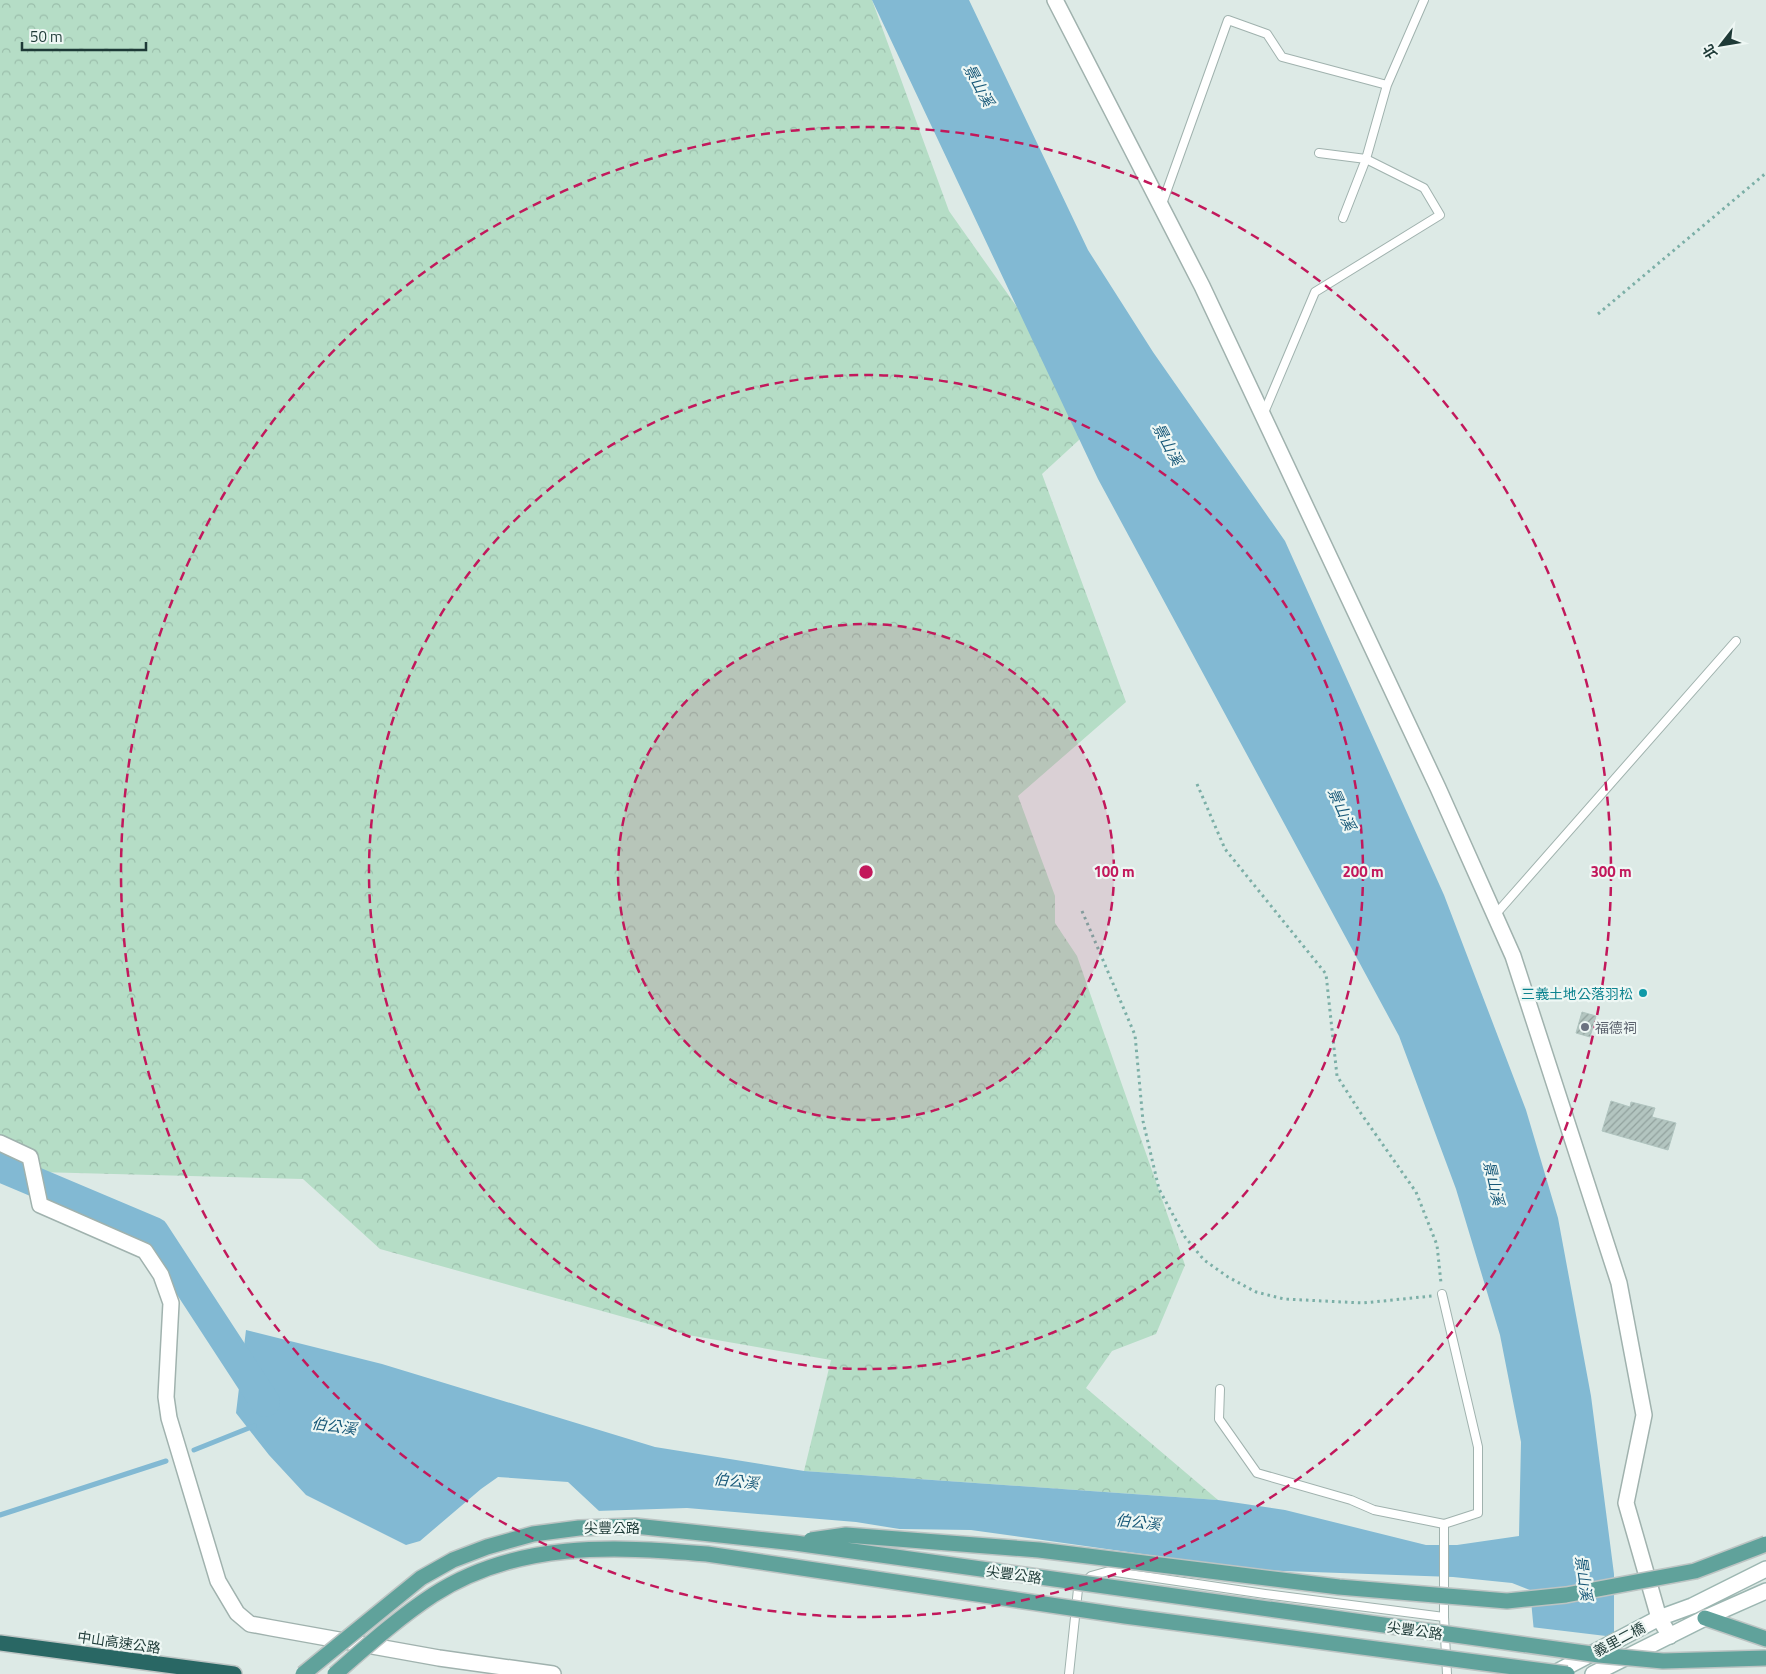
<svg xmlns="http://www.w3.org/2000/svg" width="1766" height="1674" font-family="'Titillium Web','Noto Sans TC',sans-serif">
<style>
.forest{fill:url(#forest-crowns)}
.water{fill:#82b9d3}
.pier{fill:#ddeae6}
.lines{fill:none;stroke-linecap:round;stroke-linejoin:round}
.stream{stroke:#82b9d3;stroke-width:5}
.river{stroke:#82b9d3;stroke-width:30}
.building{fill:url(#building-hatch);stroke:#b0c4bf}
.service-casing{stroke:#a0b2ae;stroke-width:10}
.minor-casing{stroke:#a0b2ae;stroke-width:18}
.secondary-casing{stroke:#9cb6b1;stroke-width:18}
.primary-casing{stroke:#bcc4c3;stroke-width:18}
.motorway-casing{stroke:#bcc4c3;stroke-width:18}
.path{stroke:#7cafa7;stroke-width:3;stroke-dasharray:2.5 4;stroke-linecap:butt}
.service{stroke:#fff;stroke-width:8}
.minor{stroke:#fff;stroke-width:15}
.secondary{stroke:#fff;stroke-width:15}
.primary{stroke:#60a29b;stroke-width:15}
.motorway{stroke:#296764;stroke-width:15}
.primary-bridge-casing{stroke:#bcc4c3;stroke-width:18;stroke-linecap:butt}
.primary-bridge{stroke:#60a29b;stroke-width:15}
.ring{fill:none;stroke:#c2185b;stroke-width:2.5;stroke-dasharray:9 6}
.culture-dot{fill:#0f9aa8;stroke:#eef7f4;stroke-width:2}
.worship-dot{fill:#6b7280;stroke:#eef7f4;stroke-width:2}
.labels{text-anchor:middle;dominant-baseline:central;stroke-width:4.5;stroke-linejoin:round;paint-order:stroke}
.culture-label{font-size:14px;fill:#0d838f;stroke:#eef7f4;text-anchor:end}
.worship-label{font-size:14px;fill:#5b616d;stroke:#eef7f4;text-anchor:start}
.street-label{font-size:14px;fill:#1e3a37;stroke:#eef7f4}
.water-label{font-size:15px;font-style:italic;fill:#175878;stroke:#eef7f4}
.centre{fill:#c2185b;stroke:#eef7f4;stroke-width:2.5}
.ring-label{font-size:15px;text-anchor:middle;font-weight:bold;fill:#c2185b;stroke:#eef7f4;stroke-width:4.5;stroke-linejoin:round;paint-order:stroke}
</style>
<defs>
<pattern id="forest-crowns" width="20" height="18" patternUnits="userSpaceOnUse" patternTransform="scale(1.25)"><rect width="20" height="18" fill="#b5ddc6"/><path d="M2 6a3 3 0 1 1 6 0M12 15a3 3 0 1 1 6 0" fill="none" stroke="#9bbeab"/></pattern>
<pattern id="building-hatch" width="6" height="6" patternUnits="userSpaceOnUse" patternTransform="scale(1.25)"><rect width="6" height="6" fill="#b3c5c0"/><path d="M-1 1l2-2M0 6l6-6M5 7l2-2" fill="none" stroke="#91a19d"/></pattern>
</defs>
<rect width="100%" height="100%" fill="#ddeae6"/>
<path class="forest" d="M0,0H872L949,211L1092,413L1079,440L1042,474L1126,702L1018,796L1055,896V923L1077,956L1185,1265L1156,1334L1112,1351L1086,1388L1218,1500L804,1471L831,1360L688,1335L380,1249L303,1179L0,1171Z"/>
<path class="water" d="M872,0H969L1088,250L1153,352L1285,541L1444,895L1526,1110L1558,1218L1591,1396L1614,1574V1674H1538L1530,1590L1512,1583L1453,1577L1256,1570L971,1530L614,1525L568,1482L498,1477L481,1489L420,1541L406,1545L306,1495L269,1455L236,1413L246,1330L382,1364L655,1447L804,1471L1218,1500L1285,1510L1426,1545H1457L1519,1536L1521,1442L1500,1335L1456,1189L1399,1036L1098,479Z"/>
<path class="pier" d="M687,1508L856,1522L918,1532L878,1531L863,1542L854,1559L694,1553L613,1527L596,1511Z
M1531,1627L1606,1636L1616,1631V1674H1535Z"/>
<g class="lines">
<path class="stream" d="M194,1450L254,1426
M0,1515L166,1461"/>
<path class="river" d="M0,1167L154,1232L265,1402"/>
</g>
<path class="building" d="M1582,1012L1596,1016L1590,1037L1576,1033Z
M1611,1101L1630,1107L1631,1102L1655,1108L1652,1117L1676,1123L1668,1150L1602,1131Z"/>
<g class="lines">
<defs>
<path id="service" d="M1162,204L1228,20L1267,34L1282,57L1387,85
M1343,218L1366,159L1387,85L1424,0
M1263,415L1315,292L1440,215L1424,188L1366,159L1319,153
M1495,915L1736,641
M1442,1294L1478,1447V1513L1444,1524V1617L1447,1674
M1220,1389L1219,1419L1257,1473L1351,1500L1374,1510L1444,1524
M1069,1674L1078,1589L1091,1576L1109,1571L1265,1594L1444,1617"/>
<path id="minor" d="M1055,0L1202,286L1438,788L1513,956L1619,1283L1644,1415L1626,1503L1659,1618L1670,1636
M0,1143L30,1157L40,1205L145,1251L161,1275L171,1303L166,1397L169,1418L218,1581L237,1613L250,1624L272,1628L439,1658L553,1674"/>
<path id="secondary" d="M1553,1674L1659,1618L1692,1606L1766,1569
M1593,1674L1705,1618L1766,1591"/>
<path id="primary" d="M1705,1618L1766,1639"/>
<path id="motorway" d="M0,1643L234,1674"/>
</defs>
<use href="#service" class="service-casing"/>
<use href="#minor" class="minor-casing"/>
<use href="#secondary" class="secondary-casing"/>
<use href="#primary" class="primary-casing"/>
<use href="#motorway" class="motorway-casing"/>
<path class="path" d="M1598,314L1766,173
M1197,784L1225,849L1326,974L1337,1076L1360,1112L1416,1192L1437,1245L1441,1283
M1082,911L1135,1035L1143,1121L1159,1189L1185,1237L1204,1260L1228,1277L1256,1292L1284,1299L1363,1303L1432,1296"/>
<use href="#service" class="service"/>
<use href="#minor" class="minor"/>
<use href="#secondary" class="secondary"/>
<use href="#primary" class="primary"/>
<use href="#motorway" class="motorway"/>
<defs>
<path id="primary-bridge" d="M811,1540L846,1535L1039,1550L1339,1587L1507,1601L1566,1595L1695,1571L1766,1544
M303,1674L421,1578L453,1560L487,1547L533,1534L579,1528L635,1526L795,1543L1599,1655L1663,1661L1766,1658
M335,1674C367,1646 398,1618 433,1595C517,1541 612,1546 707,1554L1125,1616L1567,1674"/>
</defs>
<use href="#primary-bridge" class="primary-bridge-casing"/>
<use href="#primary-bridge" class="primary-bridge"/>
</g>
<circle cx="866" cy="872" r="248" fill="#c2185b" fill-opacity=".12"/>
<g class="ring">
<circle cx="866" cy="872" r="248"/>
<circle cx="866" cy="872" r="497"/>
<circle cx="866" cy="872" r="745"/>
</g>
<circle class="culture-dot" cx="1643" cy="993" r="5"/>
<circle class="worship-dot" cx="1585" cy="1027" r="5"/>
<g class="labels">
<g class="culture-label">
<text x="1633" y="993">三義土地公落羽松</text>
</g>
<g class="worship-label">
<text x="1595" y="1027">福德祠</text>
</g>
<g class="street-label">
<text x="612" y="1527">尖豐公路</text>
<text transform="translate(1014 1574) rotate(8)">尖豐公路</text>
<text transform="translate(1415 1630) rotate(8)">尖豐公路</text>
<text transform="translate(1619 1639) rotate(-28)">義里二橋</text>
<text transform="translate(119 1642) rotate(8)">中山高速公路</text>
</g>
<g class="water-label">
<text transform="translate(979 85) rotate(62)">景山溪</text>
<text transform="translate(1168 444) rotate(62)">景山溪</text>
<text transform="translate(1342 809) rotate(66)">景山溪</text>
<text transform="translate(1494 1183) rotate(77)">景山溪</text>
<text transform="translate(334 1426) rotate(8)">伯公溪</text>
<text transform="translate(736 1481) rotate(6)">伯公溪</text>
<text transform="translate(1138 1522) rotate(6)">伯公溪</text>
<text transform="translate(1584 1578) rotate(82)">景山溪</text>
</g>
</g>
<circle cx="866" cy="872" r="8" class="centre"/>
<g class="ring-label">
<text x="1114" y="877">100 m</text>
<text x="1363" y="877">200 m</text>
<text x="1611" y="877">300 m</text>
</g>
<g transform="translate(1721 45) rotate(239)" stroke="#eef7f4" stroke-width="4" paint-order="stroke">
<path d="M0-4L9 19L0 12L-9 19Z" fill="#1e3a37"/>
<text y="-8" font-size="14" font-weight="bold" text-anchor="middle" fill="#1e3a37">北</text>
</g>
<path d="M22 42v8h124v-8" fill="none" stroke="#1e3a37" stroke-width="2.5"/>
<text x="30" y="42" font-size="15" fill="#1e3a37" stroke="#eef7f4" stroke-width="4" paint-order="stroke">50 m</text>
</svg>
